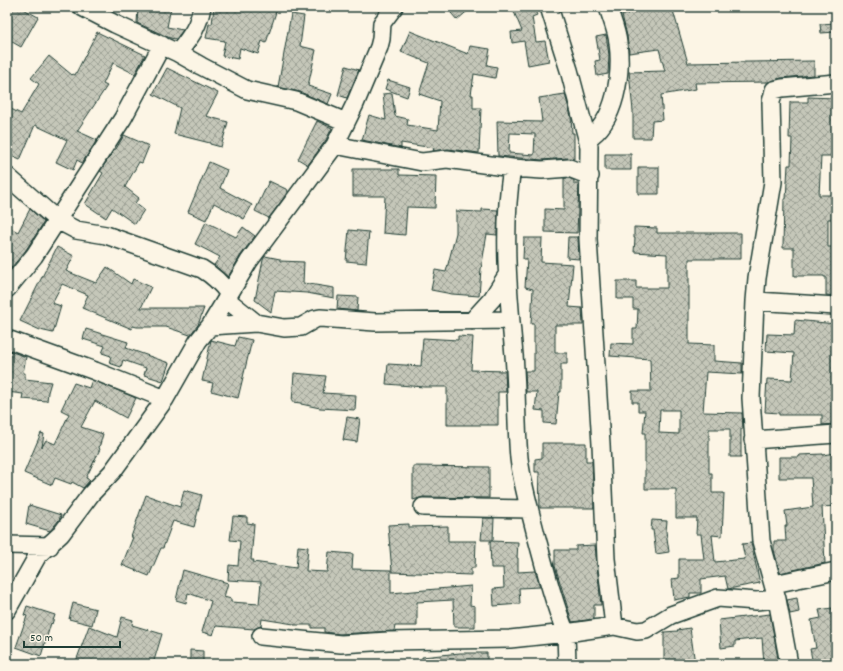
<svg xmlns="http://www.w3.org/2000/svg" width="843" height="671" font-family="Dekko,sans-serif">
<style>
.building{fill:url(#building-cross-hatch);stroke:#1f3d34;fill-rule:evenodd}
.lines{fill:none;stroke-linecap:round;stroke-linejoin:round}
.minor-casing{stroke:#1f3d34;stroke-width:20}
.minor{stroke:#fcf5e5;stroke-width:17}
</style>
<defs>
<pattern id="building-cross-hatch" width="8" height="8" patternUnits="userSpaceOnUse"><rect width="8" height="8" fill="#c5c7b9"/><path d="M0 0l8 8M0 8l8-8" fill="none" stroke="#9fa397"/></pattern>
</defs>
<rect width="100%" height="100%" fill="#fcf5e5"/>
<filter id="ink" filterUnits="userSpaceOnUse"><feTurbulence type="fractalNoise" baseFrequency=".025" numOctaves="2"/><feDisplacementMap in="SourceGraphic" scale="8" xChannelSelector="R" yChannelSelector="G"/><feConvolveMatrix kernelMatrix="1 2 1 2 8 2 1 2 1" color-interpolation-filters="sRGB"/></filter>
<g filter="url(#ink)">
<path class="building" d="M7,7H20L38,17L21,47L7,39Z
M138,7H171L167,27L183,30L176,39L170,38L137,23Z
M214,7H271V8L277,9L266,43L262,41L258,54L240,48L238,59L222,56L225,41L206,38L209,24H212Z
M446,7H472L457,20Z
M512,7H533L537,15L532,17L536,42L545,41L549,61L528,65L524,41L512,43L511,32L522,31Z
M625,7H672L688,63L814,61V75L781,78L768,82L695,83L696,89L661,95L663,120L652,121L651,138H633V111L629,72L665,71L659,49L629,53L627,36L622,15L628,14Z
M291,14L304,16L300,46L316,50L308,86L332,94L328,104L300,92L278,87Z
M836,23V32L821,33L820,24Z
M410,31L468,54L470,46L490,49L487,65L497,67L495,78L474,74L471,95H473V108H481L479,153L448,149L433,151L434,148L401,143V148L362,140L369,115L386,120L383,94L392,93L395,116L408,119L407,125L438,130L440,101L419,94L429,63L401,52Z
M97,32L145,55L135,74L113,63L103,84L107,86L77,131L97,140L82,163L77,160L73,170L56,162L67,140L35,125L20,160L7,154V107L21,114L39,84L31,78L49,56L72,75L73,74L75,75Z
M606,35L609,55L608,74L597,76L595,61L600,60L596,37Z
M346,66L359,70L347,98L338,95Z
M167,68L218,93L206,116L228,122L221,147L210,144V143L174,134L180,108L153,94Z
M388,80L410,87L407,97L385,89Z
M565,94L571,116L572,133H574V159L568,158L542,160L498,156L497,121L542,122L539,98ZM510,133L535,134L534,155L509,153Z
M808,97L836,98V156H821L819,195H836V219H828V247H836V296L826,295V277H824V276H794V248H783L784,199H786L788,165H791L792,138H789L790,102H808Z
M317,121L332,128L326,140L308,165L298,159Z
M124,135L149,146L142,163L139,162L125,187L139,198L135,203L144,210L135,224L112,208L106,218L85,204L103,173L100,171L115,149H116Z
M605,154H631V170H605Z
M209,162L227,170L220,188L252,205L244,219L214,203L206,220L188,212Z
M638,167H659V194H638Z
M353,169H399V175L436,176L435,208L407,207L405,235L383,233L385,196H353Z
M564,178H568L574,180V184H579L577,233L545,232V209L564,210Z
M269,181L288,190L285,196L269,218L255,211Z
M30,209L44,222L26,250L7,273V226L18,232Z
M482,209L498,210L497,235L487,234L481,269L479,296L452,294L431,290L435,270L446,272L456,233V211L482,212Z
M206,222L236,237L243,227L255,236L241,255L228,277L214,265L220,257L195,244Z
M634,227L657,228V233H741V259H689V344L714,345V361L742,363V374L706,372L703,412L742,413L743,429H741V457H730V429H709V473H712V493H724L722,536L712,535L715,562L745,559L742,544L751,543L760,583L728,589L725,576L701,579V593H690V597L674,600L672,579L679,578V559H704L701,534H696L697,518H676V489H645V433H643L645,411H638V402H632V391H651L650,359L610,356L611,343L633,344V329H637L638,309H633V299H617V281H636V288H667V254L634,252L635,238H634ZM660,410H679V434L659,433Z
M349,230L369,232L366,263L346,261Z
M568,237H578L579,259L567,258Z
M524,238H542L541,262L573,264L569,307L582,308L583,325H555V353H567V364H561V392H559L556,424L544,423V411L535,410L537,392H526L525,371H534V324H531L533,289L525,287L527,259H523Z
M57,247L74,256L66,271L96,283L107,267L131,284L133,279L151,287L141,308H204L198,325L190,335L166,327H137L133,326L132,329L82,308L88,295L62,284L52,303L61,306L53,333L40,330L20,321Z
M265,256L280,259V261L304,262L303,283L334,288V298L307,293L275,291L271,312L255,300L263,260Z
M338,296L358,297L357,311L337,309Z
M795,320L836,324V377H832L833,411H835V424L822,425V415H779V413L765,412L767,379L792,380L794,353L766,351L767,334L794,335Z
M86,329L128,342L126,348L169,363L163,381L144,375L146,368L123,360L121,367L109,363L111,356L102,353L105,346L83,339Z
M458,336L473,337L471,370L505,371L506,392H498V425H447V387H424L386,384L388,364L421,366L423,338L458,340Z
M238,337L252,340L238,398L211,391L213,383L202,381L211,340L235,346Z
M7,350L26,357L23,373H25V379L51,382L48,392L47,401L22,399L23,394L7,392Z
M294,373L326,376L323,393L356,395L355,410L320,408L301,404V403L292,402Z
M92,380L136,398L126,418L95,401L81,427L103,434L99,448L100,449L86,478L90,480L83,488L72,482L71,484L55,478L52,485L24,473L41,433L44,434L42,447L46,440L55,444L69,414L61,410L74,383L89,388Z
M347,417L360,419L357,442L343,440Z
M542,443H586V461H592L594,508H540L539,472H535V459L542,458Z
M836,453V506L822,507L825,563L780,573L774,550V541H786L785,526H787L785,511L813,507L811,478H779V457H799V455L823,454V455Z
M413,466L489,467V498L423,497L413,500Z
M184,490L202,495L194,527L173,521L163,548H161L149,576L122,565L133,537H131L146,495L180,507Z
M29,505L61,515L59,520L50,531L26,524Z
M233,516L247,517V523L254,524L251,560H254L253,562L296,568L298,546L308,547L306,571L327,572L329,552L353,554L352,569L391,570V593L471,586L470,605L475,606V627H454L453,600L417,602V626H395L394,631L339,634L324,632V628H312V625H294V624L262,619L261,626L254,629L216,626L213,635L202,632L211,601L188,593L186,603L176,600L183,570L228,583L224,597L231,599V602L259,604L261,582L228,580L229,565L238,566L240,541L230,540Z
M483,518H494L493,540H481Z
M652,520L667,521L666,531L669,552L656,554L653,530H651Z
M409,524V527L448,526V541H476L475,568H471V575L392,572L388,525Z
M490,541L518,542L517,558H518V572L535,571L540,587L519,588L520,604L494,606L493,589L504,588L503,568H491Z
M595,545L601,605H594V619L572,622L555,566V550H576V546Z
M797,598L799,612L790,614L787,600Z
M73,603L96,609L92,625L69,619Z
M27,606L55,615L52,624L51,623L41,656L16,647L27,616L24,615Z
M832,608L836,634V664H813L810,649L816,648L811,620L821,618L819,610Z
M770,614L779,664H764L762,638L735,641V646L721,648L719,620Z
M122,617L133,620L132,625L162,634L153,664H75L89,626L117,637Z
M690,628L695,664H664V632L678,631L677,630Z
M190,650L203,651V664H190Z
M460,653H487V664H422V657Z"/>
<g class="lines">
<defs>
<path id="minor" d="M82,7L115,24L178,53L201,66L247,90L296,101L346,122
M549,7L569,70L589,146L588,239L601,444L606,559L614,626
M178,53C191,36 198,28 202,7
M836,83L782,88L774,90L771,102L773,182L757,278L755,301L836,306
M587,139C616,122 622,73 618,43C617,31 611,18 608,7
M335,145L422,162L447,159L512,168
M7,176L57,220L76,230L106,235L202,269C214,276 221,283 229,294
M7,289L34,256L123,118L162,45
M226,299L256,323
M755,301L751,398L761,541L777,599L789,664
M472,321L492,299L507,275
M210,326L256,323L284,328L301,327L315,319L320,318L375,322L510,320
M7,339L95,371L165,399
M753,440L836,434
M423,507L529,509
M7,545L50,546
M774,584L836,571
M7,610L38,555L61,534L91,494L112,472L165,399L198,341L210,326L249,261L335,145L355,104L379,47L381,39L382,23L394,7
M261,636L341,644L388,641L510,639L566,633C553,602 545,568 536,535C530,510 522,484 519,458C516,424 517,389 514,355C508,292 502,230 512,168L542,170L569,168L590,176
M567,664L566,633L614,626L637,631L646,630L671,615L718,598L756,601L777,599"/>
</defs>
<use href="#minor" class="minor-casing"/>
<use href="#minor" class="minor"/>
</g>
</g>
<rect width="843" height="671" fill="none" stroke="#fcf5e5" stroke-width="24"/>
<rect x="12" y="12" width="819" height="647" fill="none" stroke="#1f3d34" stroke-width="1.5" filter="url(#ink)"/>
<path d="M24 641v6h96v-6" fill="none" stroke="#1f3d34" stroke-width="2"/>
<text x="30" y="641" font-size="12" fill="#1f3d34" stroke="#fcf5e5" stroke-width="3" paint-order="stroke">50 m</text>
</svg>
